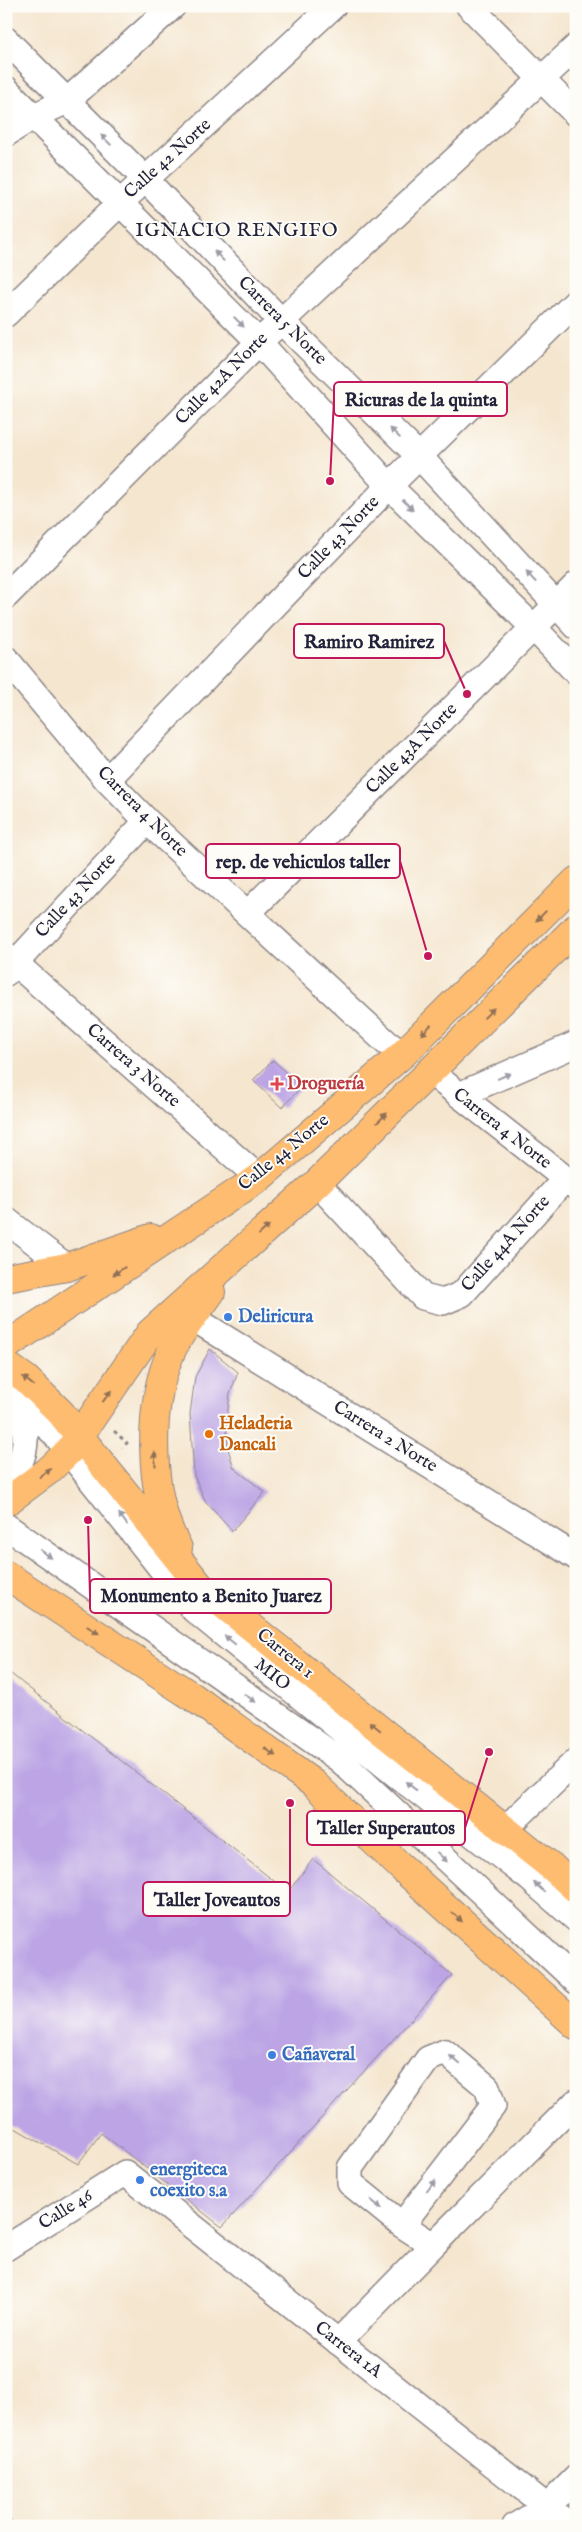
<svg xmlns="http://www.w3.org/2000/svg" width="582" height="2532" font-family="'IM FELL English',serif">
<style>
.building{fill:#bca4e5}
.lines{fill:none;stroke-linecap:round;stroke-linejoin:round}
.minor-casing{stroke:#8c8485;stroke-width:28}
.major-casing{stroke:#8c8485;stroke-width:30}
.path{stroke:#8c8485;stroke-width:3;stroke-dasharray:4 4;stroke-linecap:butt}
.minor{stroke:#fff;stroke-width:25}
.major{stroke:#febc70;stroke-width:28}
.oneway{fill:#9c9ca7}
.oneway2{fill:#906f56}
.health-dot{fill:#e0444e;stroke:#fdfcf7;stroke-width:2}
.shop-dot{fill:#3f7fe0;stroke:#fdfcf7;stroke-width:2}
.food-dot{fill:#e8710a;stroke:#fdfcf7;stroke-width:2}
.labels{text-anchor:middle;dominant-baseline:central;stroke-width:4;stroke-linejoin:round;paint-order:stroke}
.street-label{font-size:18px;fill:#22223b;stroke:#fdfcf7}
.health-label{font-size:18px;font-weight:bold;fill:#be3a42;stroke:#fdfcf7;text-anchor:start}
.shop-label{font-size:18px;font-weight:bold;fill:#366cbe;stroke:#fdfcf7;text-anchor:start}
.food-label{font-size:18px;font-weight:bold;fill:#c56008;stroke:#fdfcf7;text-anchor:start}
.neighbourhood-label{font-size:19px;letter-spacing:1px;fill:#22223b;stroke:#fdfcf7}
.leader{fill:none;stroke:#c2185b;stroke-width:2}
.callout-dot{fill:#c2185b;stroke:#fdfcf7;stroke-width:2}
.callout{fill:#fdfcf7;stroke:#c2185b;stroke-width:2}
.callout-label{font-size:19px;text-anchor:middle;font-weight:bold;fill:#22223b}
</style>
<rect width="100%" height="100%" fill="#fdfcf7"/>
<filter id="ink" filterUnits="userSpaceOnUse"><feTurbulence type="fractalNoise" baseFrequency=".02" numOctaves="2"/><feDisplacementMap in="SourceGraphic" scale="10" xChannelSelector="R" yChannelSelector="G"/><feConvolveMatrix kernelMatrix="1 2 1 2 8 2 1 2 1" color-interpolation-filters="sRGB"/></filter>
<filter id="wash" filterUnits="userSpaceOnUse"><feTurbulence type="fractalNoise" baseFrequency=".0096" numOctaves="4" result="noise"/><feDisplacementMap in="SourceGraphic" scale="20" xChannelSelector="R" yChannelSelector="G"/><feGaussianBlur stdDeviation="1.12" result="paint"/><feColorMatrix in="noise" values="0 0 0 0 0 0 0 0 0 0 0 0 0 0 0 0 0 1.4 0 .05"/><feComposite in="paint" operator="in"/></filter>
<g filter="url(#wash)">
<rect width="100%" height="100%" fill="#f5e6cf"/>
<g id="blocks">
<path class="building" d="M273,1060L301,1087L282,1108L253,1080Z
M210,1349L238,1372L230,1394L226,1424L228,1449L234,1468L265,1492L232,1531L206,1502L194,1476L190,1414L195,1377Z
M6,1670L288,1892L313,1859L452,1975L222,2227L101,2133L78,2164L6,2123Z"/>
</g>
</g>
<g filter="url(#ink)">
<use href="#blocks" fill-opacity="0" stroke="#8c8485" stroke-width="1"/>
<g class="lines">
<defs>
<path id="minor" d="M469,6L576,114
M6,40L146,180L281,321L419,456L576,626
M6,89L259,342L389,486L534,628L576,672
M6,134L34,116L67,101L173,6
M6,314L121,202L333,6
M6,596L259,342L576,47
M6,659L107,780L147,821L387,1043L403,1054
M107,780L389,486L576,302
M248,913L576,585
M6,955L259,1178
M6,973L147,821
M429,1071L576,1187
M459,1095L576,1044
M317,1183L423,1297L443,1302L462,1294L565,1179
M6,1220L67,1267
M193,1318L576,1557
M6,1392L54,1433L194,1610L394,1773L530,1879L576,1919
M6,1480C30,1462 31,1421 11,1400
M6,1526L340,1760L576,1981
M504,1830L576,1761
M402,2225L493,2106L487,2087L445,2052L428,2059L350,2168V2183L402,2225L433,2245L576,2102
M6,2248L125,2173L571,2526
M338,2342L433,2245
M515,2526L547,2507L576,2478"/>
<path id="major" d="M6,1278L67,1267L151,1238
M6,1346L259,1178L403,1054L576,881
M6,1365L26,1379L60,1412L200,1586L553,1868L576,1889
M6,1502L48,1471L69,1451L150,1333L317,1183L576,928
M178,1548C148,1496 147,1406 171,1352C180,1331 198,1311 211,1292
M6,1575L193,1697L314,1784L400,1866L576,2025"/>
</defs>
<use href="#minor" class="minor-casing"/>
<use href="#major" class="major-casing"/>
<path class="path" d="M114,1431L127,1443L122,1447
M6,2512L12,2526"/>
<use href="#minor" class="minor"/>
<use href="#major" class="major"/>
</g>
<defs><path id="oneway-solid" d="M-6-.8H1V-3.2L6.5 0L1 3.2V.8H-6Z" transform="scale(1.25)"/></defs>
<g class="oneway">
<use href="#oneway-solid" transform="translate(106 140) rotate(-135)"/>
<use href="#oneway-solid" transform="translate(219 256) rotate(-134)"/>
<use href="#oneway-solid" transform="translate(239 322) rotate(45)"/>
<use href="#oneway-solid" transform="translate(395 433) rotate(-136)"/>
<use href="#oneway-solid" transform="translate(408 505) rotate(44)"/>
<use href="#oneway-solid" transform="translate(531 577) rotate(-133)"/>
<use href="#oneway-solid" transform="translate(504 1076) rotate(-24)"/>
<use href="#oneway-solid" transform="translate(123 1519) rotate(-126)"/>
<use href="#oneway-solid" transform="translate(46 1554) rotate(36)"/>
<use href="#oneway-solid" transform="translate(230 1640) rotate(-140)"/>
<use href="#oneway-solid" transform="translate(250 1698) rotate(35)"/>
<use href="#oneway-solid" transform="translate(411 1786) rotate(-142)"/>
<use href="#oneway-solid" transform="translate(442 1857) rotate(43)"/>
<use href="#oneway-solid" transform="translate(539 1887) rotate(-139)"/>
<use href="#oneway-solid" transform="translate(455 2060) rotate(-140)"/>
<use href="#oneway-solid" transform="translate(431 2186) rotate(-53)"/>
<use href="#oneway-solid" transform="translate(376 2204) rotate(39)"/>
</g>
<g class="oneway2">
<use href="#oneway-solid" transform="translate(541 916) rotate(135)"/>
<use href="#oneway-solid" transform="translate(489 1013) rotate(-44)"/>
<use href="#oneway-solid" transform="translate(426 1030) rotate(135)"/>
<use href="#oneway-solid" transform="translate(382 1118) rotate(-45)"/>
<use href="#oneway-solid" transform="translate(264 1230) rotate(-43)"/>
<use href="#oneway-solid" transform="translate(119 1271) rotate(147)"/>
<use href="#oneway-solid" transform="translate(28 1381) rotate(-140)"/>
<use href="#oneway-solid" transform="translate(107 1396) rotate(-54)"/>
<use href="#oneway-solid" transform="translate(155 1459) rotate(-94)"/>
<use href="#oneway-solid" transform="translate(45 1473) rotate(-36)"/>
<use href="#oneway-solid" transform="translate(93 1630) rotate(32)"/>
<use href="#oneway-solid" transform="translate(375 1726) rotate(-141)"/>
<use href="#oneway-solid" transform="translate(270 1752) rotate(36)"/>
<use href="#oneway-solid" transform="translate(457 1917) rotate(42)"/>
</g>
</g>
<path class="health-dot" d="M274.5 1076.5h5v5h5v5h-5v5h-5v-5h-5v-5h5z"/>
<g class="shop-dot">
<circle cx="228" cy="1317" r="5"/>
<circle cx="272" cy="2055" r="5"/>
<circle cx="140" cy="2180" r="5"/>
</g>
<circle class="food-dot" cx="209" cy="1434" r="5"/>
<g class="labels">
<g class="street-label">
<text transform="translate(168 159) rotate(-42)">Calle 42 Norte</text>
<text transform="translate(282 321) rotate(45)">Carrera 5 Norte</text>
<text transform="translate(222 379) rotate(-45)">Calle 42A Norte</text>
<text transform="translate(339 538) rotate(-46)">Calle 43 Norte</text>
<text transform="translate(412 749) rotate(-45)">Calle 43A Norte</text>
<text transform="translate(142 812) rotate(45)">Carrera 4 Norte</text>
<text transform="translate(76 896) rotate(-47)">Calle 43 Norte</text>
<text transform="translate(133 1066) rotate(41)">Carrera 3 Norte</text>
<text transform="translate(502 1129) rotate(38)">Carrera 4 Norte</text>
<text transform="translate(284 1153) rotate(-39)">Calle 44 Norte</text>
<text transform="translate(506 1244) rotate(-48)">Calle 44A Norte</text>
<text transform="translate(385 1437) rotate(32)">Carrera 2 Norte</text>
<text transform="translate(285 1654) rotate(39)">Carrera 1</text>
<text transform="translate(272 1675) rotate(39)">MIO</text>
<text transform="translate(66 2210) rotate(-32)">Calle 46</text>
<text transform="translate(348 2350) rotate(38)">Carrera 1A</text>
</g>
<g class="health-label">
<text x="287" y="1084">Droguería</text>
</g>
<g class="shop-label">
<text x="238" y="1317">Deliricura</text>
<text x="282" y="2055">Cañaveral</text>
<text x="150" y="2170">energiteca<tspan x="150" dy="21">coexito s.a</tspan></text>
</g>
<g class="food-label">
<text x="219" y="1424">Heladeria<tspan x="219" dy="21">Dancali</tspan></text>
</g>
<g class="neighbourhood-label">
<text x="237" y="231">IGNACIO RENGIFO</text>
</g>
</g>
<path class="leader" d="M330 481L334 399M467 694L444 641M428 956L400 861M88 1520L90 1596M489 1752L465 1828M290 1803L290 1899"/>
<g class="callout-dot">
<circle cx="330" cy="481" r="5"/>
<circle cx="467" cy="694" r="5"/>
<circle cx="428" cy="956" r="5"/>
<circle cx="88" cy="1520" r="5"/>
<circle cx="489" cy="1752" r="5"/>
<circle cx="290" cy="1803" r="5"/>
</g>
<g class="callout">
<rect x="334" y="382" width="173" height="34" rx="5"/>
<rect x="294" y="624" width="150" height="34" rx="5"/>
<rect x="206" y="844" width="194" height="34" rx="5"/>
<rect x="90" y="1579" width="241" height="34" rx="5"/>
<rect x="307" y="1811" width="158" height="34" rx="5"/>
<rect x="143" y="1882" width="147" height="34" rx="5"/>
</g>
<g class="callout-label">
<text x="421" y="406">Ricuras de la quinta</text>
<text x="369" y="648">Ramiro Ramirez</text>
<text x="303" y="868">rep. de vehiculos taller</text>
<text x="211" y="1602">Monumento a Benito Juarez</text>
<text x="386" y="1834">Taller Superautos</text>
<text x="217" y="1906">Taller Joveautos</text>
</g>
<rect width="582" height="2532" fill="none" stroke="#fdfcf7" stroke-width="25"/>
</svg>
